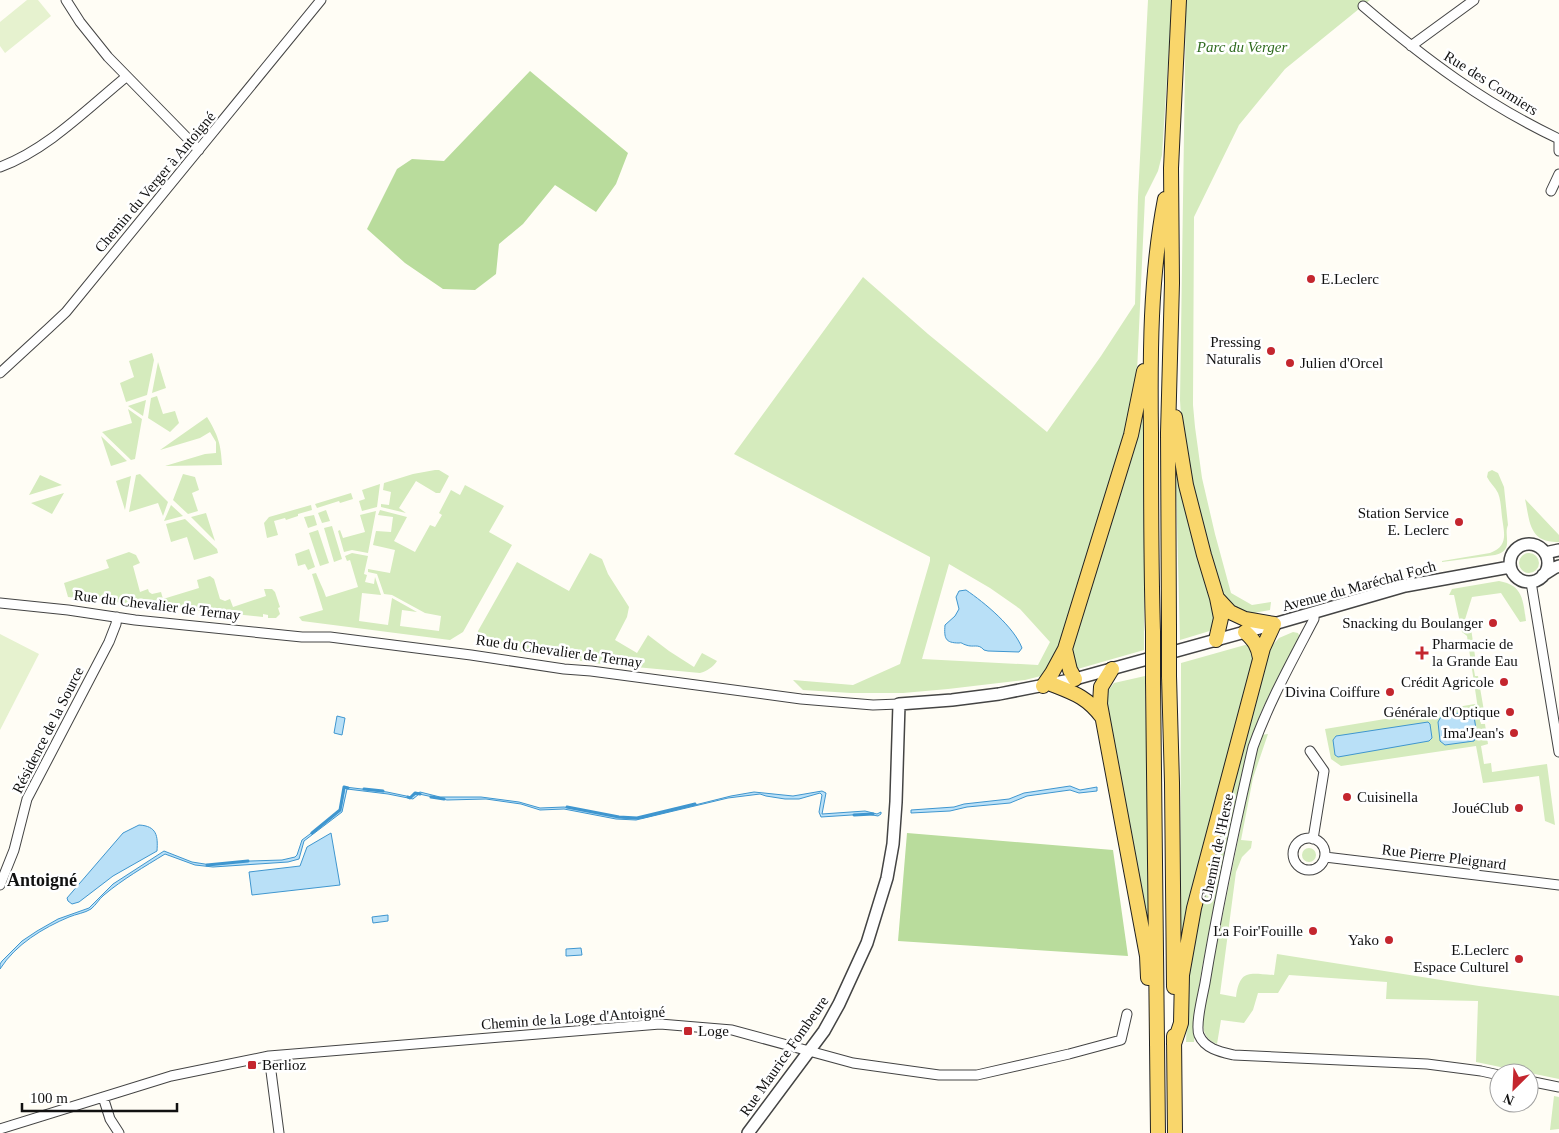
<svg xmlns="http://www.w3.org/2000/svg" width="1559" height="1133" font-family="Georgia,serif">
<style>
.green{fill:#d5ebbd;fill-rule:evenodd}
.forest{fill:#b9dc9c}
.pitch{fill:#e6f2cf}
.water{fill:#b9e0f7;stroke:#3f96cf}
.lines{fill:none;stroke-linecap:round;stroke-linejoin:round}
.stream{stroke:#3f96cf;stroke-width:3}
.minor-casing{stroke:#444;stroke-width:11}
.tertiary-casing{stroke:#444;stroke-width:14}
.primary-casing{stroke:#222;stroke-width:16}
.minor{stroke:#fff;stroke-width:9}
.tertiary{stroke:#fff;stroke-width:11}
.primary{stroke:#f9d66b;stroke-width:14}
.primary-bridge-casing{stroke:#222;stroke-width:16;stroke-linecap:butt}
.primary-bridge{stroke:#f9d66b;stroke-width:14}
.poi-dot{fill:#c4262e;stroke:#fff;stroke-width:2}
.labels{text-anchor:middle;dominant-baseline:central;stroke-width:5;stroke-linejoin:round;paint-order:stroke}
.park-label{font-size:15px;font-style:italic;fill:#2f6b1f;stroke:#fff}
.street-label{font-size:15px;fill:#111;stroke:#fff}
.poi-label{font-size:15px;fill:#111;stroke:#fff;text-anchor:end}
.quarter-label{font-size:18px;font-weight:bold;fill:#111;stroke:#fff}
</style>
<rect width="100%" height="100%" fill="#fffdf5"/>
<path class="green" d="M1148,0H1172L1162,155L1158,171L1145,197L1137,372L1123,441L1059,650L1045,673L1041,676L1025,680L948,689L903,693H851L803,690L793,680L853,685L900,664L930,561V557L734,454L863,277L928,334L1047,432L1101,356L1135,304L1138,197ZM949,564L990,588L1020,609L1050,642L1038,665L922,659Z
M1186,0H1370L1285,69L1239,125L1194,217L1193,405L1195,427L1202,478L1215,534L1231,593L1252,605L1271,602L1270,610L1248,614L1237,611L1222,597L1194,497L1182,434L1180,400Z
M152,353L154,360L147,395L126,402L120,383L134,377L129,361Z
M158,362L166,388L152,393Z
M1145,386L1144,650L1074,670L1070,642Z
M157,396L163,414L175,411L179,423L170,432L148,418L151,398Z
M146,400L143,416L128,406Z
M128,409L142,419L135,459L131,460L102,432L132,423Z
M207,417C218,435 221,444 222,465L165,466L205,454L216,453V442L210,432L200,438L160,450Z
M101,436L127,461L111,466Z
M1175,444L1217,612L1213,630L1180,640Z
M435,470H439L449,476L440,493H436L416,481L399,508L406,513L381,507V504L389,505L391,492L383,490L384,483L413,474Z
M1492,470L1498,473L1504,487L1508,525C1503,536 1515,550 1495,555L1442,562V561L1490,553C1509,546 1504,533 1502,517C1501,509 1501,500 1498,493C1495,487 1490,483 1487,477L1488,472Z
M140,474L168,502L163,516L158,503L129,512L136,475Z
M183,474L195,477L199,490L192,493L198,511L188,514L173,500Z
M40,475L62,485L29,495Z
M131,476L125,510L116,481Z
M380,484L377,507L362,511L359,501L365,499L362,490Z
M465,485L504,506L489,532L512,545L463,632L450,640L302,621L299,617L323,610L312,574L316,573C319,581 323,588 326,597L358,587L350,560L347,561L345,556L352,553L368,556L364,574L367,575L365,582L374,584L375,577L381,595L362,593L359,621L388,625L392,598L417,612L402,610L400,626L439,631L441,616L425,613L392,595L384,594L377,574L368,572V569L390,573L395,550L373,545L376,531L391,532L393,517L378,515L380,510L407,517L394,541L415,552L430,525L435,527L442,515L439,513L451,490L460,495Z
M64,493L52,514L31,503Z
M351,493L353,499L340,503L339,501L317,508L315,504Z
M1525,499L1559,535V542C1529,543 1530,522 1525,499Z
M171,505L183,516L164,521Z
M311,505L312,510L298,514V516L286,520L285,518L274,521L278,535L267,538L264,523L269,517Z
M326,510L330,521L322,523L318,513Z
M376,511L368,553L352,550L344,552L338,531L340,530L343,538L365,532L360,515Z
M206,513L215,541L191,517Z
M314,515L317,525L308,528L304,517Z
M185,519L217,549L218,553L194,560L187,537L171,542L166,524Z
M332,526L342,559L334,562L324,528Z
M318,530L329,563L320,566L309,533Z
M309,549L315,567L308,570L305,564L298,566L295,554Z
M129,552L136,555L140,563L133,566L140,592L148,589L149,592L152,594L161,592L163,599L199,588L197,580L210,576L214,579L220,599L225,601L230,599L233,607L266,596L264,589H272L275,592L280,607L278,608L280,614L276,618H268V615L263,614V617L68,597L64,583L109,568L106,560Z
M1519 563a10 10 0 1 1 20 0a10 10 0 1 1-20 0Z
M590,553L602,559L608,574L629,607L627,617L615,640L637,653L648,635L669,651L694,667L702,653L717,661C713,667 707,671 700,673L614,665L615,660L610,659L608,665L477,645L475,642L479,640L478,631L517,562L569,591Z
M1499,581C1523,585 1523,600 1526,621L1520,622L1501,593L1472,597L1463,626L1471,628L1476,663L1473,664L1475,676H1478L1484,711L1478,712L1481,724H1485L1488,744L1481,746L1484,764L1491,763L1492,772L1547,764L1555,825L1545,821L1539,776L1483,783L1476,746L1341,766L1331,759L1325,729L1475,704L1478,709L1467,636L1462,632L1454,595H1449L1452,589Z
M1293,632L1298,633L1300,637L1275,683L1261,712L1250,742L1241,777L1202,967L1197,1000L1194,1042H1186L1189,978L1198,924L1245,734L1270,648L1279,638Z
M1245,645L1251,646L1255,652L1180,967L1181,663Z
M1145,676L1150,949L1105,706L1108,691L1114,683Z
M1268,734L1253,778L1241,840L1252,841L1251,848L1242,857L1236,872L1220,994L1236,997C1240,968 1250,974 1274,975L1277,954L1479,986L1559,996V1079L1476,1062L1478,1001L1386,999L1387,982L1289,975L1278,993H1258L1253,1010L1244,1023L1221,1020L1217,1044C1198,1037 1203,1018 1205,1002L1256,752L1261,735Z
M1302 855a7 7 0 1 1 14 0a7 7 0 1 1-14 0Z
M1554,1096L1559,1097V1129L1550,1130Z"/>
<path class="forest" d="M530,71L628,153L616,184L596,212L555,185L523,224L499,244L496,274L475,290L443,289L405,263L367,229L397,169L412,159L444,161Z
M907,833L1113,850L1128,956L898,941Z"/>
<path class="pitch" d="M27,0H38L51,16L5,53L0,46V22Z
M0,634L39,654L0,730Z"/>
<path class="water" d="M966,590C985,603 1014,627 1022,648L1019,652L988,651L984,650C978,643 974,648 966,645C962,644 962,642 959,643C945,643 944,638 945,625L955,616L959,609L956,597L959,591Z
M1469,712L1474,716L1477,736L1474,741L1445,745L1440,741L1438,722L1442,715Z
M337,716L345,718L342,735L334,733Z
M1428,722L1430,724L1432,738L1429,741L1338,757L1335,755L1333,740L1336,736Z
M1070,786L1080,790L1097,787V791L1079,793L1070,790L1027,796L1010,803L967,807L950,811L911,813V810L954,807L964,804L1009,799L1024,793Z
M345,787L387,792L411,797L420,792L440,797H481L519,802L540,808L564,807L624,818H643L731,796L754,792L793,796L822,791L826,793L822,814L865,811L877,814L881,812V814L878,816L867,814L821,817L819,812L822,795L820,793L799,799H785L766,796L760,794L728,798L636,820L616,819L564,809L540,810L521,804L486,799L447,800L419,794L413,799L388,794L347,789L342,812L304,841L299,859L288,862L213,867L195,865L165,854C144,867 123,879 104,895C99,899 96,905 91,909C85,913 76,914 69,917C43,928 16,944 0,969V964L2,961L22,941L37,931L58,919L89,908L113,884L164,851L192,862L211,865L250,861L282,860L295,857L297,855L302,840L334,816L341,808Z
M139,825C157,826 158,836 157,851L113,876L79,902L72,904L68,901L67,898L123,833Z
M331,833L340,885L252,895L249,872L300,866L307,847Z
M388,915V921L373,923L372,917Z
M581,948L582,955L566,956V949Z"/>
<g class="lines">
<path class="stream" d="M364,789L383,791
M408,797L410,798L415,793L420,794
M431,797L444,799
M567,807L619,817L637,818L695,804
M854,815L873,814
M312,833L340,810L344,787L348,788
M207,865L248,861"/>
<defs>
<path id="minor" d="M66,0L80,22L108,57L199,150
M1363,6C1425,59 1485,104 1559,139
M1411,46L1474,0
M1559,141V151
M0,167C47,150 88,108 126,77
M1551,191L1559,174
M0,373L50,327L66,312L321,0
M1531,582L1559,752
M0,603L68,610L135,620L302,637H330L471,655L564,669L591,671L801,699L873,705L899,704
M1314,612V619C1292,661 1269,702 1253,747C1235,825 1218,904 1205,983C1203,994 1195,1025 1199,1035C1205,1049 1221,1052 1234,1055L1427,1064L1481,1071L1499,1075
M1310,751L1324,771L1313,839
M1293 854a16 16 0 1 1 32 0a16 16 0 1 1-32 0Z
M1325,857L1559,885
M0,885L14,850L27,799L109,642L116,624L117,617
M269,1056L279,1133
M1529,1081L1559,1087
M103,1097L110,1119L119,1133
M0,1129L171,1076L269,1056L660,1024L732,1030L853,1063L939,1075H977L1069,1054L1121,1040L1127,1014"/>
<path id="tertiary" d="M1510 563a19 19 0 1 1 38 0a19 19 0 1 1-38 0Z
M1545,553L1559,550
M1543,575L1554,568L1559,566
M748,1133L824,1031L839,1004L867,943L887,878L893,844L896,802L899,704L952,700L999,694L1075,679L1274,624L1405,586L1510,567"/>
<path id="primary" d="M1175,417L1186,485L1204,555L1217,598L1221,618L1216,640
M1169,627L1168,433L1172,283L1171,168L1179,0
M1153,632C1151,566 1151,500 1151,434C1150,355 1150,277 1165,199
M1245,632C1254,640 1258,646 1260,658
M1065,649L1070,670L1075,679
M1112,669L1101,687L1100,704L1147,956L1148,978
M1169,676L1172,783L1174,987
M1153,681L1158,1133
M1051,684C1074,693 1087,697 1102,717
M1043,686L1052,673L1065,649L1131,435L1144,371
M1174,1036L1175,1133
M1174,1044L1181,1023L1182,975L1194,908L1263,648L1274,624L1245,619L1230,612L1217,598"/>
</defs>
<use href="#minor" class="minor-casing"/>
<use href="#tertiary" class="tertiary-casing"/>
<use href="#primary" class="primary-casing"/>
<use href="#minor" class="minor"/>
<use href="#tertiary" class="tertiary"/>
<use href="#primary" class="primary"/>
<defs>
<path id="primary-bridge" d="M1169,627V676
M1153,632V681"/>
</defs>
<use href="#primary-bridge" class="primary-bridge-casing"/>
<use href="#primary-bridge" class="primary-bridge"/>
</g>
<g class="poi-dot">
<circle cx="1311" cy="279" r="5"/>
<circle cx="1271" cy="351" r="5"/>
<circle cx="1290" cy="363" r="5"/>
<circle cx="1459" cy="522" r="5"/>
<circle cx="1493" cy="623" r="5"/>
<path d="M1419.5 645.5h5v5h5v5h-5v5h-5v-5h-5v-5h5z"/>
<circle cx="1504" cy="682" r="5"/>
<circle cx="1390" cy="692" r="5"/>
<circle cx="1510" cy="712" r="5"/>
<circle cx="1514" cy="733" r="5"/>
<circle cx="1347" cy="797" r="5"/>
<circle cx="1519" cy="808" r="5"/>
<circle cx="1313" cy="931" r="5"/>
<circle cx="1389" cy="940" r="5"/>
<circle cx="1519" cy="959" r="5"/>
<rect x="683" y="1026" width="10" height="10" rx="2.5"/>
<rect x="247" y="1060" width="10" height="10" rx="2.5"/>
</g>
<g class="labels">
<g class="park-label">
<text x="1242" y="47">Parc du Verger</text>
</g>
<g class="street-label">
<text transform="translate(1491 83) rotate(32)">Rue des Cormiers</text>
<text transform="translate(155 182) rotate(-50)">Chemin du Verger à Antoigné</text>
<text transform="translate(1359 586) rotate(-15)">Avenue du Maréchal Foch</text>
<text transform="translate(157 605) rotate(7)">Rue du Chevalier de Ternay</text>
<text transform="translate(559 651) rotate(8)">Rue du Chevalier de Ternay</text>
<text transform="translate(48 730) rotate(-63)">Résidence de la Source</text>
<text transform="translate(1217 848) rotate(-78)">Chemin de l'Herse</text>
<text transform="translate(1444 857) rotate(7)">Rue Pierre Pleignard</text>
<text transform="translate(573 1018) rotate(-4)">Chemin de la Loge d'Antoigné</text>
<text transform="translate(784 1056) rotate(-55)">Rue Maurice Fombeure</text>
</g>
<g class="poi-label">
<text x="1321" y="279" text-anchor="start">E.Leclerc</text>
<text x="1261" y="342">Pressing<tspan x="1261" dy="17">Naturalis</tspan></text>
<text x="1300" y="363" text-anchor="start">Julien d'Orcel</text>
<text x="1449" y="513">Station Service<tspan x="1449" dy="17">E. Leclerc</tspan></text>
<text x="1483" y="623">Snacking du Boulanger</text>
<text x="1432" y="644" text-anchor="start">Pharmacie de<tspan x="1432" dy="17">la Grande Eau</tspan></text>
<text x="1494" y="682">Crédit Agricole</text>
<text x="1380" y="692">Divina Coiffure</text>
<text x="1500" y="712">Générale d'Optique</text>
<text x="1504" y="733">Ima'Jean's</text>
<text x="1357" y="797" text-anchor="start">Cuisinella</text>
<text x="1509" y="808">JouéClub</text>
<text x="1303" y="931">La Foir'Fouille</text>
<text x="1379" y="940">Yako</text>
<text x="1509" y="950">E.Leclerc<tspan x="1509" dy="17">Espace Culturel</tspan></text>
<text x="698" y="1031" text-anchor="start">Loge</text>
<text x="262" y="1065" text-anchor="start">Berlioz</text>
</g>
<g class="quarter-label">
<text x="42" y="880">Antoigné</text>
</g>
</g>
<g transform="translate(1514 1088) rotate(204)"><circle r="24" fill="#ffffff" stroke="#a0a0a0"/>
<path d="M0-4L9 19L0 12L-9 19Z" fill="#c4262e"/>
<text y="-8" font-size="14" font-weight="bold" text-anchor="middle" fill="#111111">N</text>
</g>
<path d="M22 1103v8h155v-8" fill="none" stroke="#111111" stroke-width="2.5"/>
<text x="30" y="1103" font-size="15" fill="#111111" stroke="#ffffff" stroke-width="4" paint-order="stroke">100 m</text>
</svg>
